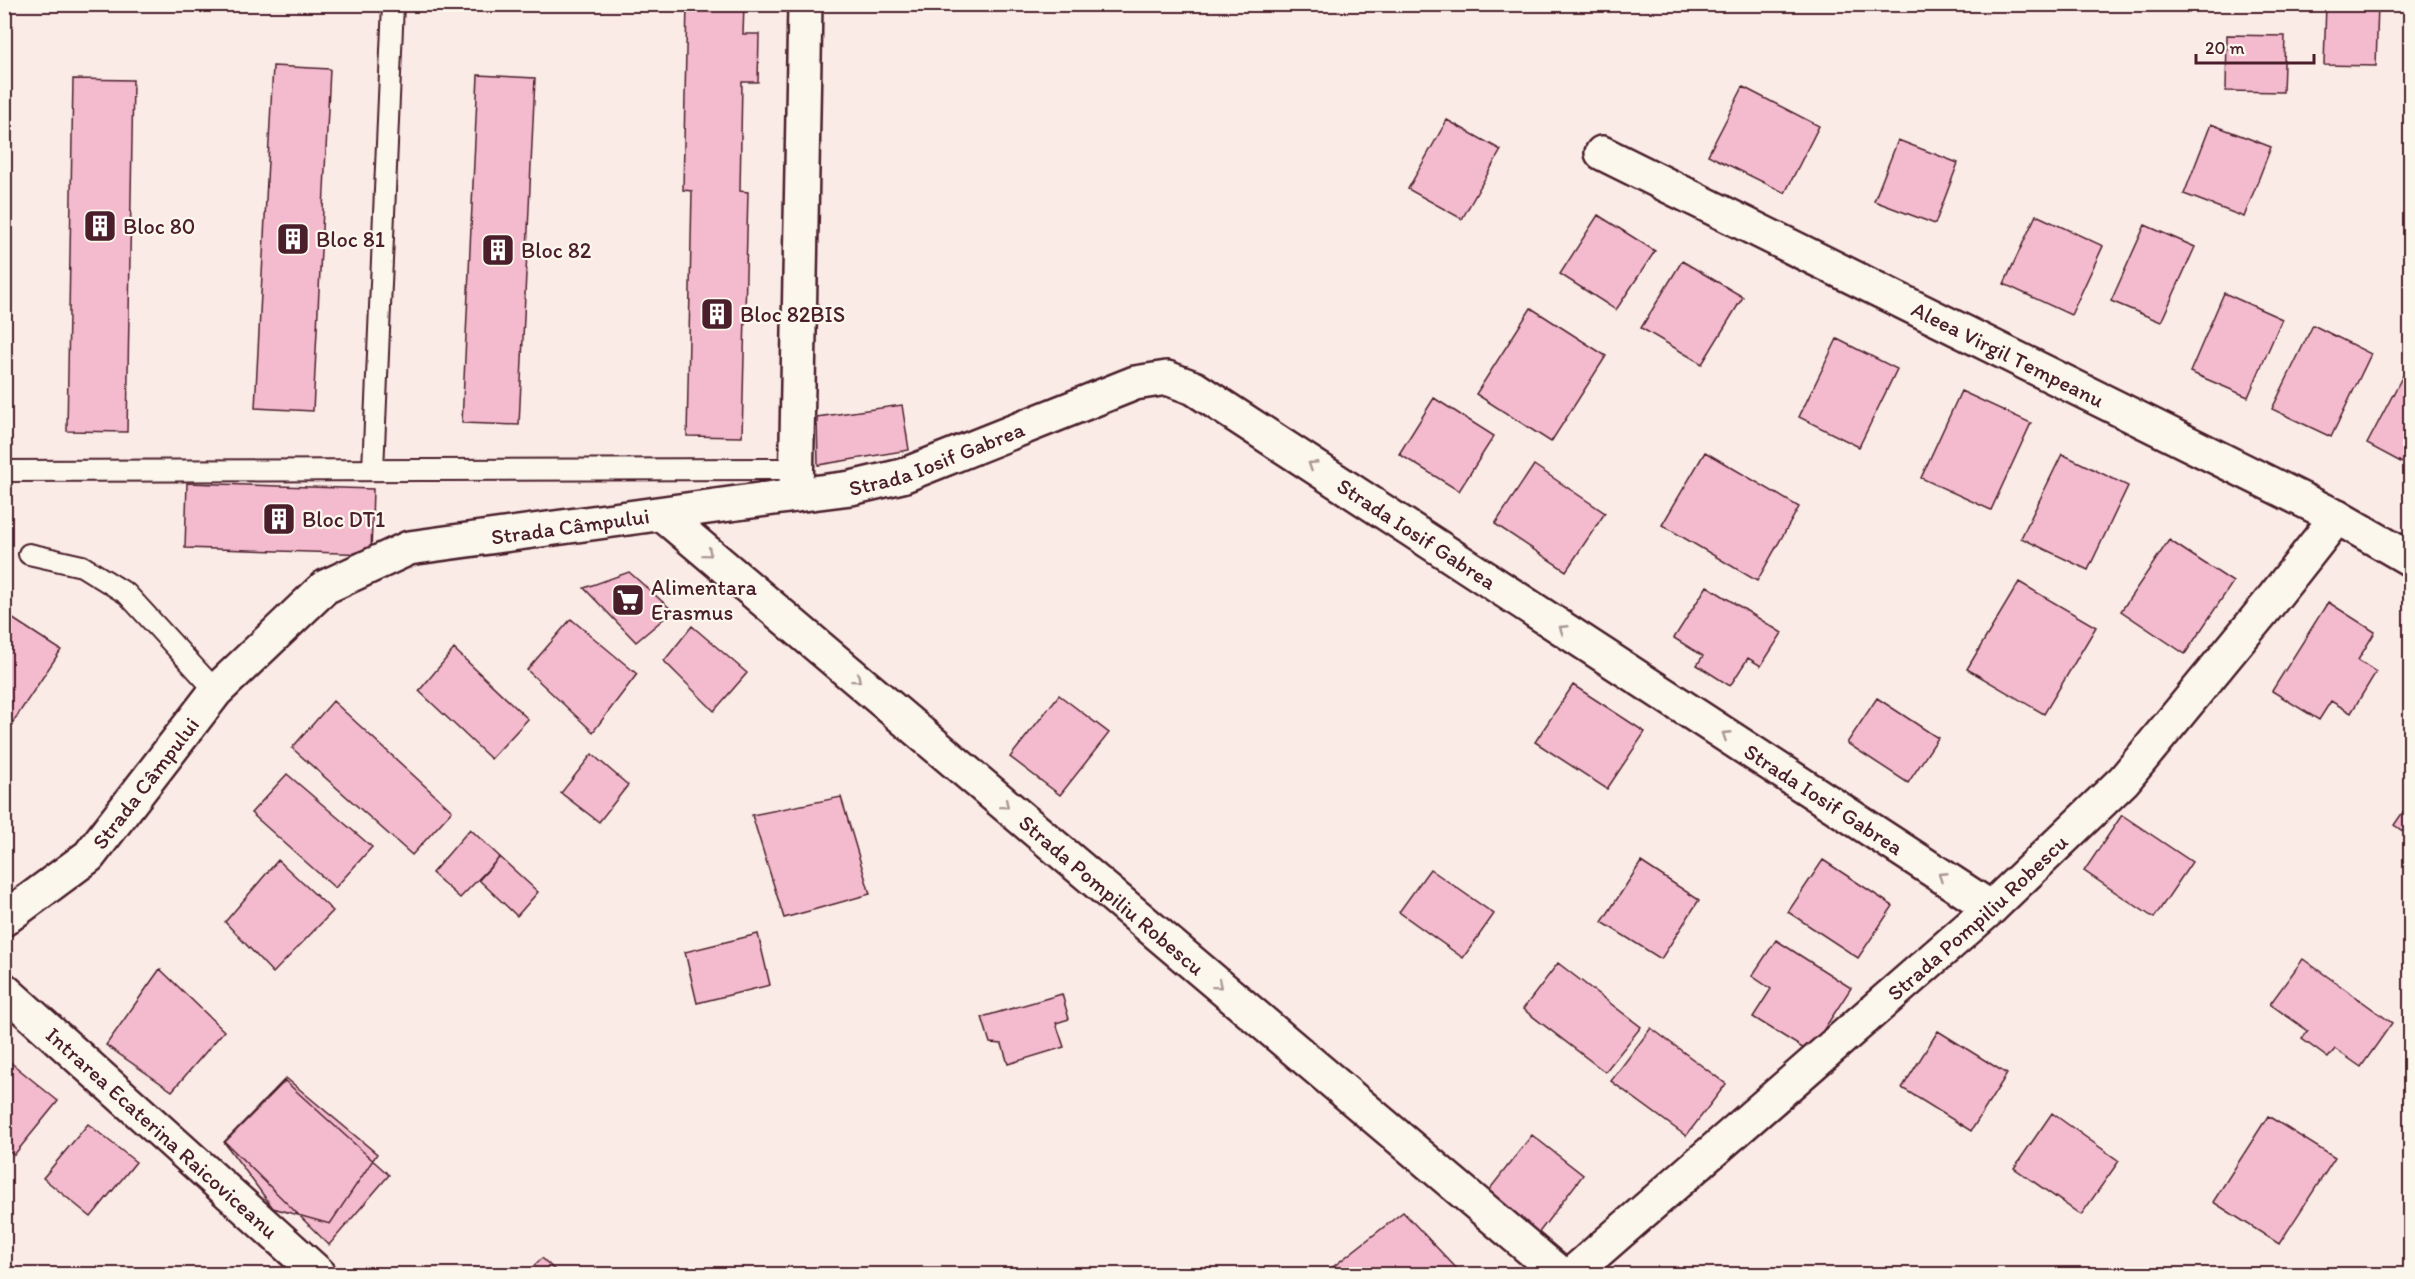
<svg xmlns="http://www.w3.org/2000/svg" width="2415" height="1279" font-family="Itim,sans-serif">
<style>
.building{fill:#f4bbcf;stroke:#4a1f2b;stroke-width:1.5}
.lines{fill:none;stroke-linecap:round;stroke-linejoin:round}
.service-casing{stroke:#4a1f2b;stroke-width:24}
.minor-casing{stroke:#4a1f2b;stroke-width:38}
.service{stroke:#fbf7ec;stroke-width:20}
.minor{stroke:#fbf7ec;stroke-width:33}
.oneway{stroke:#ab9695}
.labels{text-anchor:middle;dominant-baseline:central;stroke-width:4.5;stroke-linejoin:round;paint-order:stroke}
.poi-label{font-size:22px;fill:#4a1f2b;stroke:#fbf7ec;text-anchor:start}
.street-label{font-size:22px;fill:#4a1f2b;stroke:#fbf7ec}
</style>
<rect width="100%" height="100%" fill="#faebe6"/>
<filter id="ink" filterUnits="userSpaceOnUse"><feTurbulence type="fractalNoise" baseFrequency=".0167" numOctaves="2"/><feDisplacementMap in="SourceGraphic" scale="12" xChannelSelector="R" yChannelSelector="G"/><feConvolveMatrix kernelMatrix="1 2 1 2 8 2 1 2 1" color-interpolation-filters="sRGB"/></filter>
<g filter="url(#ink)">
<path class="building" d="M687,4H744L743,34H759L758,82H742L740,191L748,192L742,437L687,436L692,191L683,190Z
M2326,4H2378L2376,66L2324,65Z
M2227,35L2285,36L2283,92L2226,91Z
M273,66L330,69L313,411L255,408Z
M478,75L535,78L519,425L462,423Z
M73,79L133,80L127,432L67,431Z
M1743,87L1819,126L1785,193L1708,155Z
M1447,120L1501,150L1462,219L1408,189Z
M2211,124L2271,147L2244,217L2184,194Z
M1898,140L1958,163L1935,224L1874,201Z
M1598,215L1655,251L1616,310L1560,274Z
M2036,215L2103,246L2071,315L2004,284Z
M2145,225L2195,247L2161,322L2111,301Z
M1682,261L1743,297L1702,364L1641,328Z
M2224,293L2282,319L2248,397L2190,372Z
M1531,308L1606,356L1551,442L1476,394Z
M2313,325L2371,354L2331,437L2272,409Z
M1837,339L1897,369L1859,447L1799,417Z
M2408,366L2410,367V467L2367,444Z
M1961,391L2031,423L1991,510L1921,478Z
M1434,398L1494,436L1459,491L1399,454Z
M902,405L909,450L818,465L817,417Z
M1705,452L1799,507L1757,581L1662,525Z
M2062,454L2128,486L2088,570L2021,538Z
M1534,465L1605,513L1566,571L1495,524Z
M187,483L373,489L371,554L185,548Z
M2169,540L2233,582L2185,654L2121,611Z
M629,572L673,611L636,642L584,588Z
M2019,582L2096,627L2044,714L1967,669Z
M1707,586L1782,633L1761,666L1748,658L1730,686L1697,665L1703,656L1674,638Z
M2328,602L2375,632L2358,660L2376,672L2351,713L2331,701L2319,720L2272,691Z
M4,613L61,650L5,734H4Z
M571,619L637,674L593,732L527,670Z
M692,626L747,673L714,711L664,661Z
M454,649L528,719L491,759L419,691Z
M1573,685L1645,732L1607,789L1535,742Z
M1059,695L1109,733L1060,795L1010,757Z
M1877,698L1938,738L1908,783L1847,743Z
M333,701L452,811L412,855L292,748Z
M592,754L628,785L599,822L561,793Z
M287,774L372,847L335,888L251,813Z
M841,797L870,894L784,918L752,815Z
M2410,802V836L2394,825Z
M2122,815L2192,862L2154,918L2084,871Z
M470,829L500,857L460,898L432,873Z
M500,857L538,892L517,916L479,880Z
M278,860L333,911L273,973L225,922Z
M1823,860L1893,906L1858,958L1788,912Z
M1641,862L1699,900L1661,959L1602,922Z
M1430,869L1494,914L1463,958L1399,912Z
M758,934L770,985L697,1003L685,952Z
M1776,940L1851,988L1809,1052L1753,1017L1771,989L1752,976Z
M2303,959L2392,1023L2361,1067L2335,1049L2328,1058L2302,1039L2308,1031L2270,1004Z
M1558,963L1641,1027L1605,1072L1523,1009Z
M160,969L224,1031L172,1091L106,1045Z
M1062,994L1069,1019L1056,1023L1064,1047L1008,1064L1002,1044L990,1043L982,1017Z
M1651,1028L1726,1084L1686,1136L1611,1081Z
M1938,1031L2007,1074L1971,1131L1902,1088Z
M10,1062L58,1101L14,1155L4,1148V1069Z
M286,1078L377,1154L330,1224L273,1208L224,1142Z
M285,1081L389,1175L329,1245L225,1142Z
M2052,1113L2119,1161L2081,1215L2014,1168Z
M2268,1116L2335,1158L2279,1244L2213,1202Z
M88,1124L136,1162L91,1217L43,1178Z
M1532,1135L1583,1175L1537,1235L1485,1195Z
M1403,1212L1461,1273L1324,1274Z
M542,1258L559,1274H525Z"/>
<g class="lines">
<defs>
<path id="service" d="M373,470L393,4
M4,471L796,469
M29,554L82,566L127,594L216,691"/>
<g id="minor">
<path id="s1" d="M1602,153L2337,517L2410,559"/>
<path id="s2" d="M796,495L851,488L902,476L1135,383L1167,378L1194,388L1991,908"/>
<path id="s3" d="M663,515L1560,1274"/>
<path id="s4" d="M4,919L89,856L216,691L325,587L409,548L796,495L805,4"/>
<path id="s5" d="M4,990L319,1274"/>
<path id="s6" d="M1572,1274L1991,908L2124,780L2267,606L2337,517"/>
</g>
</defs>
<use href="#service" class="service-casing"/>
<use href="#minor" class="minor-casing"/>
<use href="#service" class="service"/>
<use href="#minor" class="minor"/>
</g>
<defs><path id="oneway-chevron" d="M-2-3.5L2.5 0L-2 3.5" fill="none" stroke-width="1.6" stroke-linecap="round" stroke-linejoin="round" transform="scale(1.5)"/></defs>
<g class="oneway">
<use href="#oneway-chevron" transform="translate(1312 465) rotate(-147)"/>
<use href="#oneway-chevron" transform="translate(708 553) rotate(40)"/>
<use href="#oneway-chevron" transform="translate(1563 629) rotate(-147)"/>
<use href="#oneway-chevron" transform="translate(857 679) rotate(40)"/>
<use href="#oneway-chevron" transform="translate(1726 735) rotate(-147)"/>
<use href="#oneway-chevron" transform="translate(1005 805) rotate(40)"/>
<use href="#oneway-chevron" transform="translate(1942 876) rotate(-147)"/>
<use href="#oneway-chevron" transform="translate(1218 985) rotate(40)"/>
</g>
</g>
<defs>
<symbol id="building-square" viewBox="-11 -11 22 22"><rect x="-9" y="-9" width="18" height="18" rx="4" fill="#4a1f2b" stroke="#fbf7ec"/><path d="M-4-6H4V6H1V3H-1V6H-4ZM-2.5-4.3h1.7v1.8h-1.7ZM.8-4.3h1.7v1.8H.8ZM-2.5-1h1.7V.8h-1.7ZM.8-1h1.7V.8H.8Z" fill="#fff"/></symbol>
<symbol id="supermarket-square" viewBox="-11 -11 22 22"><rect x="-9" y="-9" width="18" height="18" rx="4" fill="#4a1f2b" stroke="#fbf7ec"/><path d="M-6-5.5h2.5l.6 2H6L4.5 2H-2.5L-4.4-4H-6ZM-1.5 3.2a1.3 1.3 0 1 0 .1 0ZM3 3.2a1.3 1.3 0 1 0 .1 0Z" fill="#fff"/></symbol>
</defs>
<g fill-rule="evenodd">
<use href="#building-square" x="81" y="207" width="38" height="38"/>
<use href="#building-square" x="274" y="220" width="38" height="38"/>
<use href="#building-square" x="479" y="231" width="38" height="38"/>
<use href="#building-square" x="698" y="295" width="38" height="38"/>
<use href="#building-square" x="260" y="500" width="38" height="38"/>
<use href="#supermarket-square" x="609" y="581" width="38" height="38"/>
</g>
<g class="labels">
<g class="poi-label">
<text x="123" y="226">Bloc 80</text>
<text x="316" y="239">Bloc 81</text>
<text x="521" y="250">Bloc 82</text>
<text x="740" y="314">Bloc 82BIS</text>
<text x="302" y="519">Bloc DT1</text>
<text x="651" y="587">Alimentara<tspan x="651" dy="25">Erasmus</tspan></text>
</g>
<g class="street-label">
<text stroke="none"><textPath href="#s1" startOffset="453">Aleea Virgil Tempeanu</textPath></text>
<text stroke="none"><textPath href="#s2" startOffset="146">Strada Iosif Gabrea</textPath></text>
<text stroke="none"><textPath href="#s4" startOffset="720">Strada Câmpului</textPath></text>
<text stroke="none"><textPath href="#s2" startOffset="686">Strada Iosif Gabrea</textPath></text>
<text stroke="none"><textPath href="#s4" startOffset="198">Strada Câmpului</textPath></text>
<text stroke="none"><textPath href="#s2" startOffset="1172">Strada Iosif Gabrea</textPath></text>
<text stroke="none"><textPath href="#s3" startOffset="588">Strada Pompiliu Robescu</textPath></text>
<text stroke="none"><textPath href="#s6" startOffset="540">Strada Pompiliu Robescu</textPath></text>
<text stroke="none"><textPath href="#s5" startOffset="213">Intrarea Ecaterina Raicoviceanu</textPath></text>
</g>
</g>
<rect width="2415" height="1279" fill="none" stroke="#fbf7ec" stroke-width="24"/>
<rect x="12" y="12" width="2391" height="1255" fill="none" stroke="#4a1f2b" stroke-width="2" filter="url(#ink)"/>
<path d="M2196 54v9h118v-9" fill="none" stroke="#4a1f2b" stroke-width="3"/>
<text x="2205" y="54" font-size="18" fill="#4a1f2b" stroke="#fbf7ec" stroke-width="4.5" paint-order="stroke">20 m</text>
</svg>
